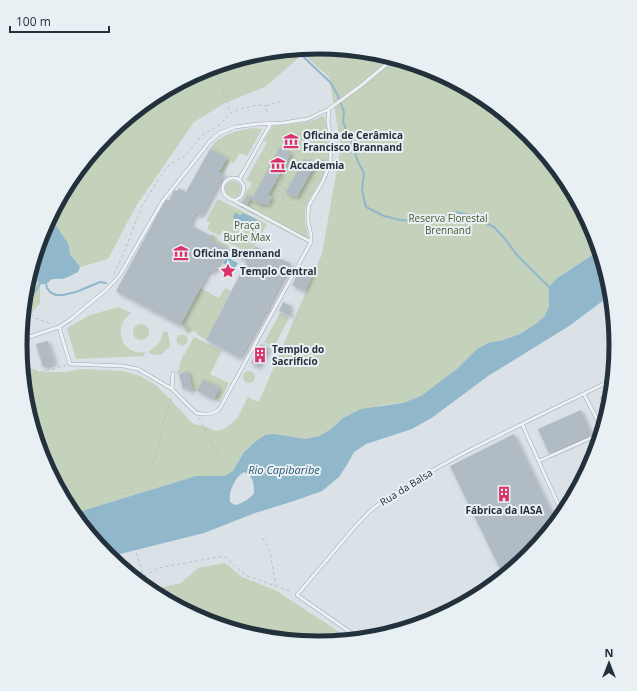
<svg xmlns="http://www.w3.org/2000/svg" width="637" height="691" font-family="'Open Sans',sans-serif">
<style>
.green{fill:#c4d1bb}
.water{fill:#91b7cb;fill-rule:evenodd}
.lines{fill:none;stroke-linecap:round;stroke-linejoin:round}
.stream{stroke:#91b7cb;stroke-width:2}
.building{fill:#b1bbc4;filter:url(#shadow)}
.service-casing{stroke:#9fa9b1;stroke-width:4}
.path{stroke:#b8bfc5;stroke-width:1;stroke-dasharray:3 3;stroke-linecap:butt}
.service{stroke:#edf1f5;stroke-width:3}
.labels{text-anchor:middle;dominant-baseline:central;stroke-width:4;stroke-linejoin:round;paint-order:stroke}
.poi-label{font-size:10px;font-weight:bold;fill:#23313d;stroke:#e9f0f4;text-anchor:start}
.park-label{font-size:10px;fill:#3f5a30;stroke:#e9f0f4}
.street-label{font-size:10px;fill:#23313d;stroke:#e9f0f4}
.water-label{font-size:11px;font-style:italic;fill:#2a5974;stroke:#e9f0f4}
.rim{fill:none;stroke:#23313d;stroke-width:5}
</style>
<defs>
<filter id="shadow"><feDropShadow dx="2" dy="2" stdDeviation="2" flood-color="#0004"/></filter>
</defs>
<rect width="100%" height="100%" fill="#dae1e7"/>
<path class="green" d="M319,47L377,53L433,70L485,97L530,135L567,180L594,231L600,250L556,279L549,287V296L550,307L544,317L534,325L520,334L503,340L488,343L477,349L458,368L421,396L403,403L382,405L343,418L331,429L319,436L305,439L275,434L255,442L244,452L233,471L225,476H196L72,514L43,460L26,404L21,352L26,366L40,372H66L82,369L123,371L140,376L156,385L171,400L193,424L204,426L215,431L224,429L237,419L248,397L253,400L259,402L322,254L341,146L329,77L303,54L265,87L225,103L194,122L136,206L108,259L80,267L75,260L70,255L69,245L54,222L49,219L70,179L108,134L153,97L204,70L260,53Z
M323,116L325,117L329,145V159L321,180L310,198L305,209V222L309,240L308,243L238,206L252,183L246,180L267,143L264,141L273,126C290,124 307,124 323,116Z
M253,128L262,129L247,156L240,153L234,163L230,161L224,174L219,172L227,158L210,149C219,135 237,130 253,128Z
M225 189a8 8 0 1 1 16 0a8 8 0 1 1-16 0Z
M218,199L267,224L250,253L224,241L227,237L231,239L233,234L223,230L220,236L207,229L210,223L206,221Z
M212,234L218,238V240L229,246L228,248L214,242L210,238Z
M30,272L40,284V303L22,324L26,287Z
M200,288L219,298L225,288L231,291L206,340L198,335L197,333L194,331L187,334L185,328L180,325Z
M118,307L131,313C111,327 122,356 145,352L144,356L76,359L67,328L90,315Z
M280,313L289,318L274,347L264,342Z
M133 332a8 8 0 1 1 16 0a8 8 0 1 1-16 0Z
M163,331L168,332L170,346L162,354L154,355L148,352C157,347 162,341 163,331Z
M176.5 340a5.5 5.5 0 1 1 11 0a5.5 5.5 0 1 1-11 0Z
M194,337L222,351L210,374L229,383L219,402L214,399L220,388L203,379L197,391H193L188,372L176,374L179,369L180,362L182,359L183,354L184,355Z
M243 377a6 6 0 1 1 12 0a6 6 0 1 1-12 0Z
M225,563L242,577L275,590L353,641L318,644L260,638L204,621L150,591L151,590L181,583L198,568Z"/>
<path class="water" d="M235,212L239,215H241L243,213L256,219L258,222L262,224L260,229L257,228L256,229V231L258,233L254,242L250,240L249,242L242,239L241,238L243,234L250,237L252,235V231L249,229L251,224L249,221L244,224L233,218Z
M49,219L54,222L69,245L70,255L75,260L80,267L78,272L68,277L62,279H52L46,284H40L30,272L43,231Z
M600,250L611,287L612,294L569,326L488,376L433,417L412,429L366,444L354,452L348,463L339,477L322,491L294,501L255,513L204,533L108,557L72,514L196,476H225L233,471L244,452L255,442L265,435L275,434L305,439L319,436L331,429L343,418L361,409L403,403L421,396L458,368L477,349L488,343L503,340L520,334L534,325L544,317L549,307V287L556,279ZM244,472C254,477 254,483 254,493C250,499 241,504 235,505L230,502C228,492 235,477 244,472Z
M227,257L238,263L231,275H230L233,268L230,266V265L227,263L226,265L223,263Z"/>
<g class="lines">
<path class="stream" d="M295,49L331,83L338,96L344,112L343,122L351,141L358,162L364,173L362,190L366,207L384,216L400,220L429,221L456,212L470,215L494,227L506,240L516,254L550,288
M46,284L47,288L50,292L56,295H63L76,292L100,282L106,283
M28,301L32,297L41,282"/>
</g>
<path class="building" d="M280,147L291,153L268,195L272,197L268,205L263,203L262,205L252,199Z
M210,149L227,158L219,172L224,174L201,216L196,213L190,225L211,236L210,238L214,242L234,251L236,249L250,255L255,246L291,264L268,307L270,308L268,312L266,311L240,358L206,340L247,261L241,258V257L226,250L214,272L210,270L181,324L188,327L187,329L116,291L166,199L169,201L174,190L177,191L179,188L186,192Z
M304,159L315,165L297,197L286,192Z
M321,159L325,161L322,165L318,163Z
M247,195L251,197L247,205L243,203Z
M300,269L312,275L304,291L292,285Z
M283,302L291,306L289,312L292,313L291,316L279,311Z
M48,341L55,363L43,367L36,344Z
M261,344L269,348L259,367L251,363Z
M188,371L193,391L190,392L188,387L183,389L179,374Z
M203,379L220,388L214,399L197,391Z
M612,391L611,404L608,414L600,397Z
M581,410L591,434L549,453L538,429Z
M514,434L557,523L529,557L504,577L450,466Z"/>
<g class="lines">
<defs>
<path id="service" d="M329,109L328,121L331,142L330,163L323,181L309,205L308,214V222L311,235V242L220,408L217,411L210,414H202L196,413L172,389L138,369L123,366L70,364L59,327L71,319L106,290L120,275L162,202L200,154L210,141L220,133L235,127L257,124L283,123L308,119L329,109L363,84L394,58
M239,180L271,123
M233,200C249,198 246,177 232,178C219,180 220,197 233,200L311,242
M26,338L59,327
M172,389L173,373
M584,394L603,431
M522,424L563,515
M539,461L602,433
M363,640L350,632L297,595L354,528L370,511L387,498L424,475L466,452L522,424L614,379"/>
</defs>
<use href="#service" class="service-casing"/>
<path class="path" d="M216,66L230,112
M267,112L266,106L281,101
M277,177L291,184L286,192L290,193L292,205L286,206L284,198L281,197L285,189V187L275,182Z
M268,204L272,205L279,191L283,193
M114,274L125,250L141,208L159,178L169,165L186,155L202,135L221,124L230,113L240,109L257,105L266,106
M24,304L35,318L51,324
M23,377L66,365
M199,418L221,460
M118,494L129,493L140,478L151,468L158,449L164,420L171,400L172,395
M263,538L270,552L276,585
M136,553L144,576L158,568L224,556L245,575L292,592"/>
<use href="#service" class="service"/>
</g>
<defs>
<symbol id="museum-bare" viewBox="-9 -9 18 18"><path d="M0-6L6-3V-2H-6V-3ZM-5-1h2V3h-2ZM-1-1h2V3h-2ZM3-1h2V3H3ZM-6 4H6V6H-6Z" fill="#d93269" stroke="#e9f0f4" stroke-width="2.5" paint-order="stroke"/></symbol>
<symbol id="sight-bare" viewBox="-9 -9 18 18"><path d="M0-6L1.8-2.2L6-1.7L2.9 1.2L3.7 5.4L0 3.3L-3.7 5.4L-2.9 1.2L-6-1.7L-1.8-2.2Z" fill="#d93269" stroke="#e9f0f4" stroke-width="2.5" paint-order="stroke"/></symbol>
<symbol id="building-bare" viewBox="-9 -9 18 18"><path d="M-4-6H4V6H1V3H-1V6H-4ZM-2.5-4.3h1.7v1.8h-1.7ZM.8-4.3h1.7v1.8H.8ZM-2.5-1h1.7V.8h-1.7ZM.8-1h1.7V.8H.8Z" fill="#d93269" stroke="#e9f0f4" stroke-width="2.5" paint-order="stroke"/></symbol>
</defs>
<g fill-rule="evenodd">
<use href="#museum-bare" x="280" y="130" width="22" height="22"/>
<use href="#museum-bare" x="267" y="154" width="22" height="22"/>
<use href="#museum-bare" x="170" y="242" width="22" height="22"/>
<use href="#sight-bare" x="217" y="260" width="22" height="22"/>
<use href="#building-bare" x="249" y="344" width="22" height="22"/>
<use href="#building-bare" x="493" y="483" width="22" height="22"/>
</g>
<g class="labels">
<g class="poi-label">
<text x="303" y="135">Oficina de Cerâmica<tspan x="303" dy="12">Francisco Brannand</tspan></text>
<text x="290" y="165">Accademia</text>
<text x="193" y="253">Oficina Brennand</text>
<text x="240" y="271">Templo Central</text>
<text x="272" y="349">Templo do<tspan x="272" dy="12">Sacrificío</tspan></text>
<text x="504" y="510" text-anchor="middle">Fábrica da IASA</text>
</g>
<g class="park-label">
<text x="448" y="218">Reserva Florestal<tspan x="448" dy="12">Brennand</tspan></text>
<text x="247" y="225">Praça<tspan x="247" dy="12">Burle Max</tspan></text>
</g>
<g class="street-label">
<text transform="translate(406 487) rotate(-32)">Rua da Balsa</text>
</g>
<g class="water-label">
<text x="284" y="469">Rio Capibaribe</text>
</g>
</g>
<path d="M0 0H637V691H0ZM27 345a291 291 0 1 1 582 0a291 291 0 1 1-582 0Z" fill="#e9f0f4" fill-rule="evenodd"/>
<path class="rim" d="M27 345a291 291 0 1 1 582 0a291 291 0 1 1-582 0Z"/>
<g transform="translate(609 663)" stroke="#e9f0f4" stroke-width="3" paint-order="stroke">
<path d="M0-3L7 15L0 10L-7 15Z" fill="#23313d"/>
<text y="-6" font-size="11" font-weight="bold" text-anchor="middle" fill="#23313d">N</text>
</g>
<path d="M10 26v6h99v-6" fill="none" stroke="#23313d" stroke-width="2"/>
<text x="16" y="26" font-size="12" fill="#23313d" stroke="#e9f0f4" stroke-width="3" paint-order="stroke">100 m</text>
</svg>
